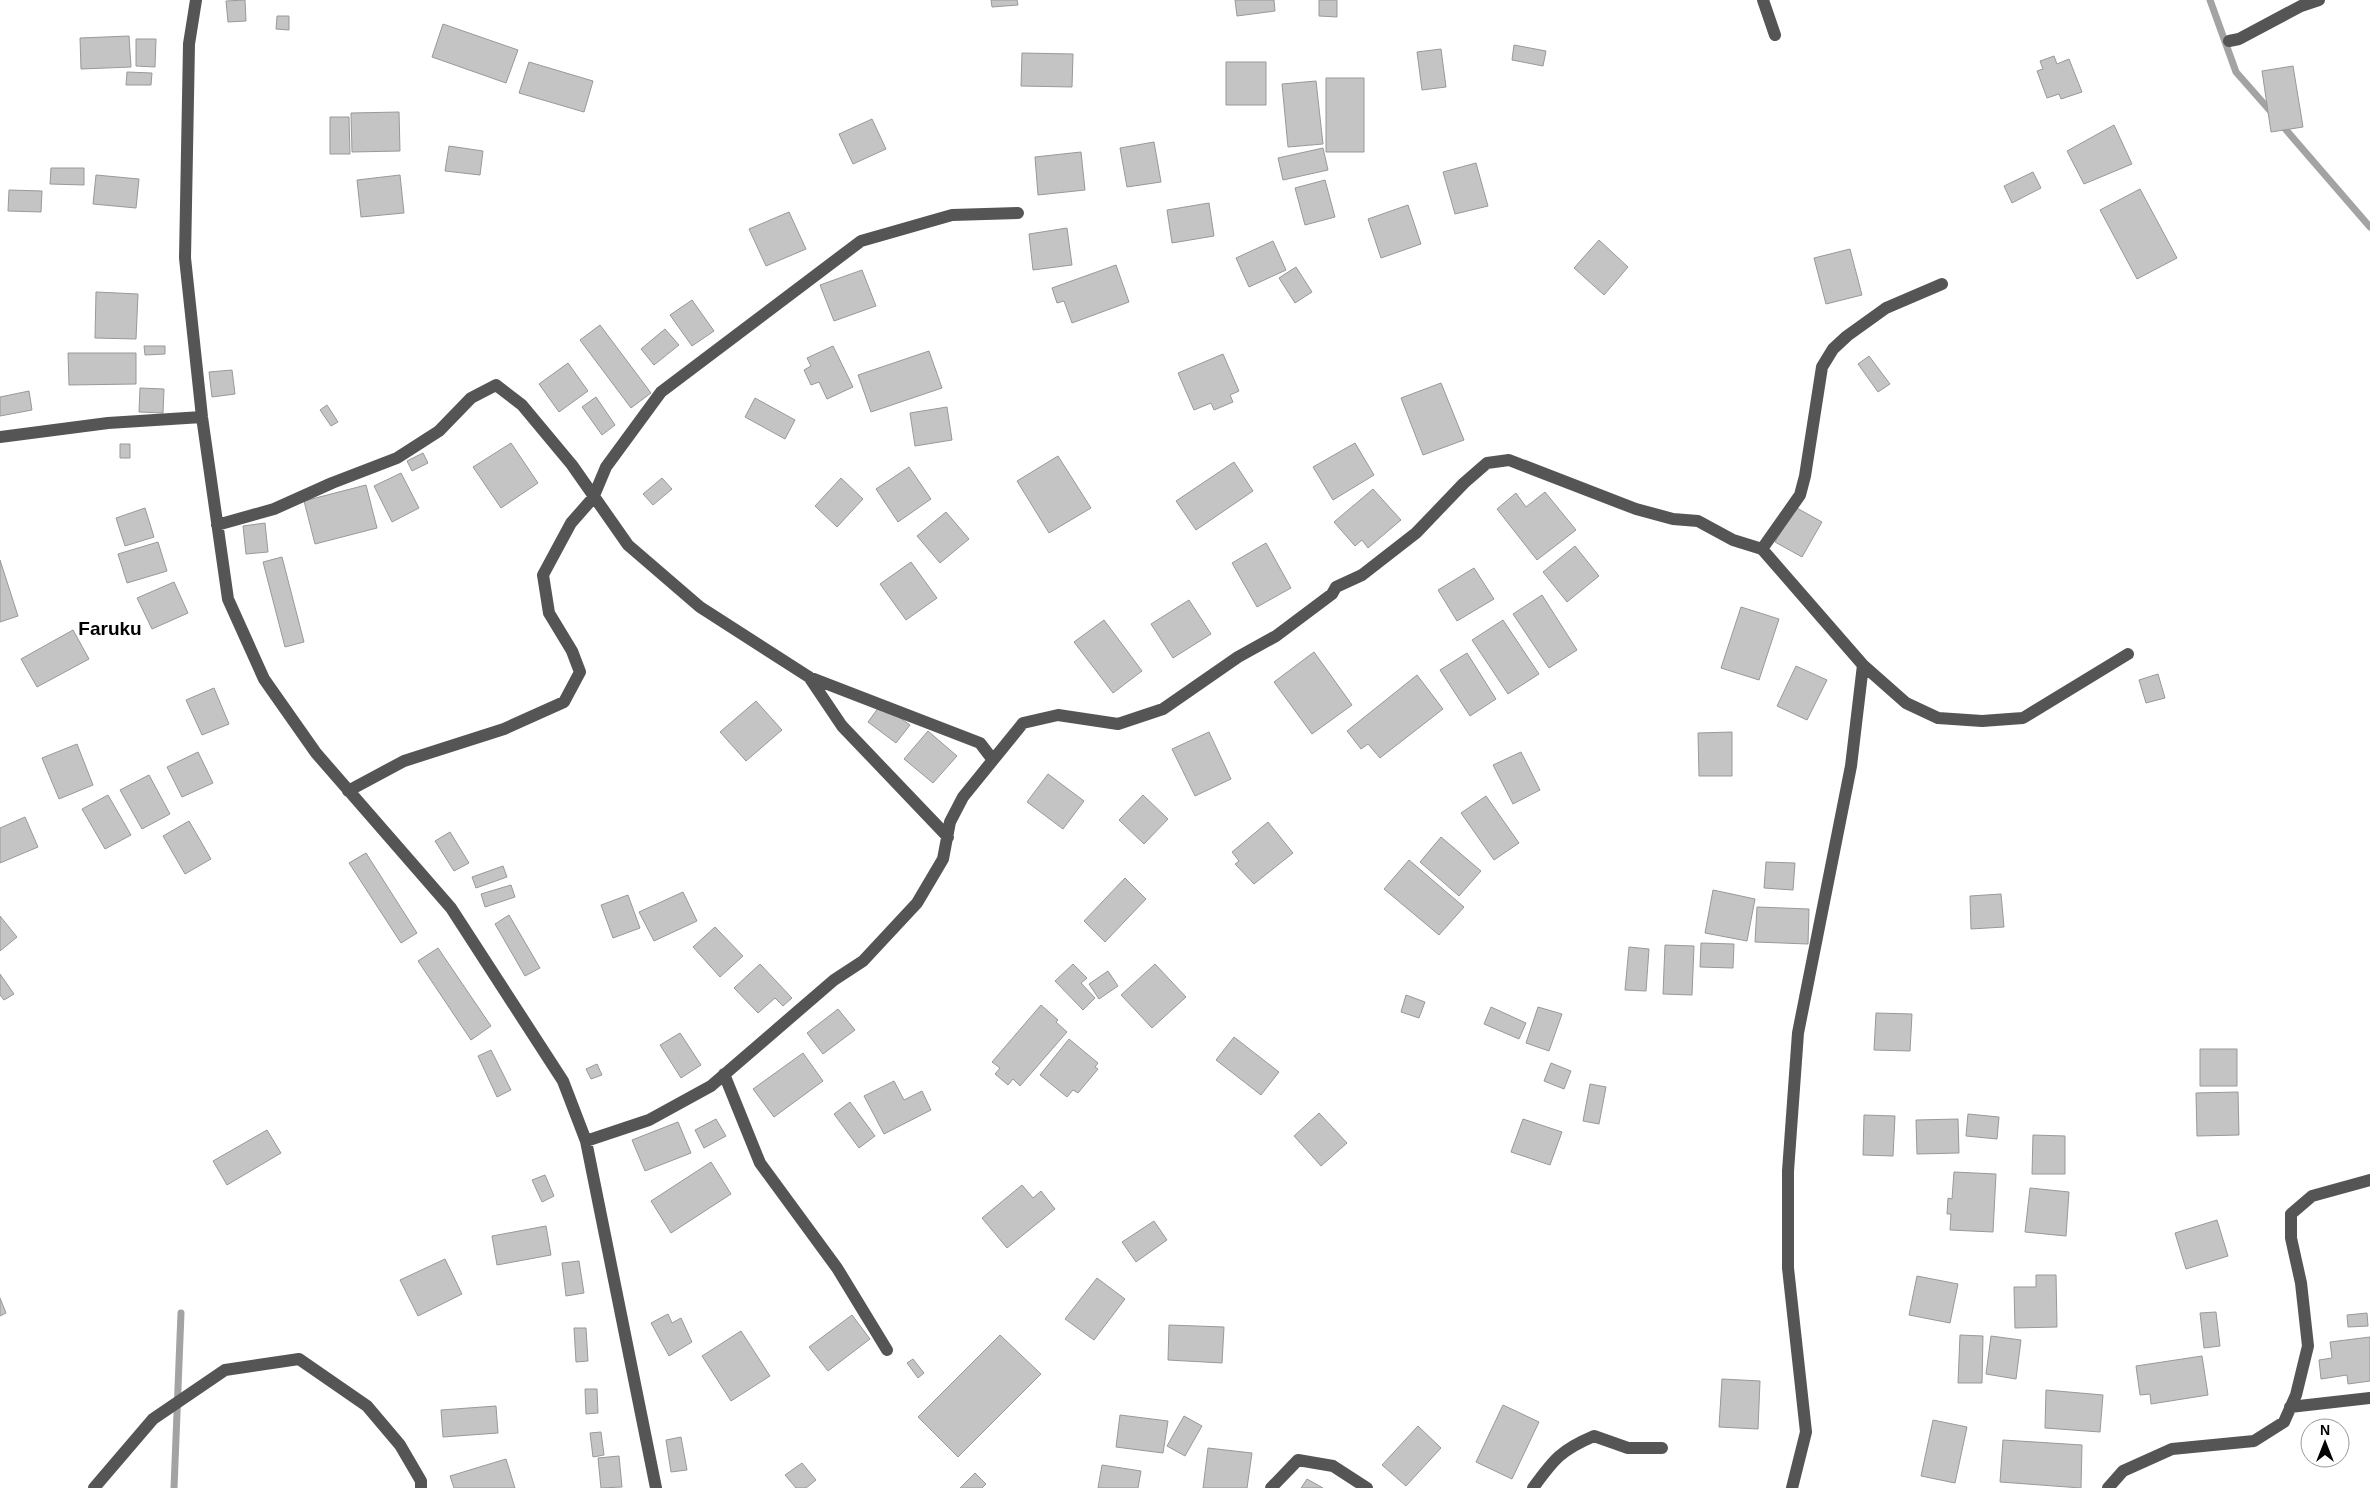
<svg xmlns="http://www.w3.org/2000/svg" width="2370" height="1488" font-family="Helvetica,sans-serif">
<style>
.lines{fill:none;stroke-linecap:round;stroke-linejoin:round}
.stream{stroke:#a3a3a3;stroke-width:7}
.building{fill:#c4c4c4;stroke:#999}
.minor{stroke:#555;stroke-width:12}
.labels{text-anchor:middle;dominant-baseline:central;stroke-width:4;stroke-linejoin:round;paint-order:stroke}
.quarter-label{font-size:19px;font-weight:bold;fill:#000;stroke:#fff}
</style>
<rect width="100%" height="100%" fill="#fff"/>
<g class="lines">
<path class="stream" d="M2210,0L2236,72L2273,114
M2281,124L2370,227
M174,1488L181,1313"/>
</g>
<path class="building" d="M245,0L246,21L228,22L226,1Z
M991,0H1017L1018,5L992,7Z
M1235,0H1274L1275,11L1237,16Z
M1319,0H1337V17L1319,16Z
M277,16H289V30L276,29Z
M443,24L518,50L506,83L432,57Z
M129,36L131,67L81,69L80,38Z
M136,39H156L155,67L136,66Z
M1514,45L1546,51L1543,66L1512,60Z
M1441,49L1446,87L1422,90L1417,52Z
M1022,53L1073,54L1072,87L1021,86Z
M2054,56L2057,64L2069,59L2082,92L2061,99L2059,94L2047,98L2037,71L2043,69L2040,61Z
M529,62L593,81L584,112L519,93Z
M1226,62H1266V105H1226Z
M2293,66L2303,127L2271,132L2262,71Z
M127,72L152,73L151,85H126Z
M1326,78H1364V152H1326Z
M1316,81L1323,144L1288,147L1282,84Z
M399,112L400,151L352,152L351,113Z
M330,117H349L350,154H330Z
M872,119L886,149L853,164L839,134Z
M2114,125L2132,164L2084,184L2067,151Z
M1154,142L1161,182L1127,187L1120,148Z
M449,146L483,151L480,175L445,171Z
M1323,148L1328,170L1283,180L1278,158Z
M1081,152L1085,190L1038,195L1035,157Z
M1476,163L1488,206L1455,214L1443,172Z
M51,168H84V185L50,184Z
M2033,172L2041,188L2012,203L2004,186Z
M96,175L139,179L136,208L93,204Z
M400,175L404,213L361,217L357,180Z
M1325,180L1335,217L1305,225L1295,188Z
M2140,189L2177,258L2137,279L2100,210Z
M9,190L42,191L41,212L8,211Z
M1209,203L1214,236L1172,243L1167,210Z
M1408,205L1421,244L1381,258L1368,219Z
M789,212L806,249L766,266L749,229Z
M1067,228L1072,265L1033,270L1029,234Z
M1599,240L1628,267L1604,295L1574,268Z
M1273,241L1286,270L1249,287L1236,258Z
M1850,249L1862,295L1826,304L1814,258Z
M1116,265L1129,302L1072,323L1064,301L1057,303L1052,288Z
M1296,267L1312,292L1295,303L1279,278Z
M862,270L876,306L834,321L820,285Z
M96,292L138,294L136,339L95,338Z
M692,300L714,331L692,346L670,315Z
M600,325L651,393L631,408L580,340Z
M665,329L679,345L654,365L641,349Z
M144,346H165V354L145,355Z
M833,346L853,387L827,399L819,382L811,385L804,370L811,366L807,358Z
M929,351L942,388L871,412L858,375Z
M68,353H136V384L69,385Z
M1223,354L1239,391L1230,395L1233,402L1214,410L1211,403L1194,410L1178,373Z
M1869,356L1890,384L1878,392L1858,364Z
M568,363L588,391L559,412L539,384Z
M232,370L235,394L212,397L209,372Z
M1441,383L1464,440L1423,455L1401,398Z
M140,388L164,389L163,413L139,412Z
M29,391L32,410L0,416V397Z
M596,397L615,425L602,435L582,407Z
M755,398L795,420L785,439L745,417Z
M327,405L338,422L331,426L320,410Z
M947,407L952,440L915,446L910,413Z
M511,443L538,483L501,508L473,467Z
M1355,443L1374,475L1333,500L1313,467Z
M120,444H130V458H120Z
M423,453L428,463L412,471L407,461Z
M1058,456L1091,508L1049,533L1017,481Z
M1234,462L1253,491L1196,530L1176,501Z
M909,467L931,499L898,522L876,489Z
M401,473L419,508L392,522L374,486Z
M662,478L672,489L653,505L643,494Z
M841,478L863,499L837,527L815,506Z
M366,485L377,528L315,544L304,501Z
M1373,489L1401,520L1368,548L1362,540L1355,546L1334,522Z
M1545,492L1576,530L1537,560L1497,509L1516,493L1526,507Z
M1795,507L1822,522L1802,557L1775,542Z
M145,508L154,537L125,546L116,518Z
M946,512L969,539L940,563L917,536Z
M265,523L268,552L246,554L243,526Z
M158,542L167,571L127,583L118,554Z
M1266,543L1291,588L1257,607L1232,563Z
M1575,546L1599,576L1567,602L1543,572Z
M282,557L304,642L285,647L263,562Z
M0,560L18,616L0,622Z
M911,562L937,598L906,620L880,584Z
M1474,568L1494,599L1457,621L1438,590Z
M174,582L188,613L152,629L137,598Z
M1542,595L1577,650L1549,668L1513,614Z
M1189,600L1211,634L1173,658L1151,624Z
M1741,607L1779,619L1759,680L1721,668Z
M1104,620L1142,671L1113,693L1074,642Z
M1503,620L1539,674L1508,694L1472,640Z
M73,630L89,659L37,687L21,659Z
M1314,652L1352,705L1312,734L1274,682Z
M1467,653L1496,699L1470,716L1440,670Z
M1796,666L1827,680L1807,720L1777,706Z
M2158,674L2165,698L2146,703L2139,680Z
M1417,675L1443,709L1380,758L1368,744L1361,749L1347,731Z
M214,688L229,724L202,735L186,700Z
M756,701L782,730L746,761L720,732Z
M881,704L910,725L896,743L868,722Z
M928,731L957,756L933,783L904,759Z
M1209,732L1231,779L1195,796L1172,749Z
M1732,732V776H1699L1698,733Z
M77,744L93,785L59,799L42,758Z
M198,752L213,783L182,797L167,767Z
M1521,752L1540,790L1513,804L1493,765Z
M1048,774L1084,801L1063,829L1027,802Z
M149,775L170,814L142,829L120,790Z
M108,795L131,835L105,849L82,809Z
M1143,795L1168,819L1144,844L1119,820Z
M1486,796L1519,843L1494,860L1461,813Z
M25,817L38,847L0,863V828Z
M189,821L211,859L185,874L163,836Z
M1268,822L1293,853L1254,884L1235,864L1239,861L1232,852Z
M450,832L469,863L454,871L435,841Z
M1441,837L1481,871L1459,896L1420,862Z
M366,853L417,933L401,943L349,863Z
M1409,860L1464,907L1439,935L1384,889Z
M1766,862L1795,863L1793,890L1764,888Z
M503,866L507,877L476,888L472,877Z
M1125,878L1146,899L1105,942L1084,921Z
M511,885L515,897L485,907L481,894Z
M1713,890L1755,899L1747,941L1705,933Z
M683,892L697,921L654,941L639,912Z
M2001,894L2004,927L1971,929L1970,896Z
M628,895L640,928L613,938L601,905Z
M1757,907L1809,909L1808,944L1755,942Z
M509,915L540,968L525,976L495,924Z
M0,916L17,937L0,951Z
M715,927L743,956L720,977L693,947Z
M1701,943L1734,944L1733,968L1700,967Z
M1665,945L1694,946L1692,995L1663,994Z
M1629,947L1649,949L1646,991L1625,990Z
M438,948L491,1026L471,1040L418,961Z
M760,964L792,998L783,1006L775,998L758,1013L734,988Z
M1073,964L1087,978L1081,983L1095,998L1083,1010L1055,981Z
M1155,964L1186,997L1152,1028L1121,995Z
M1108,971L1118,986L1099,999L1089,984Z
M0,974L14,994L4,1000L0,995Z
M1406,995L1425,1002L1419,1018L1401,1012Z
M1041,1005L1058,1020L1056,1022L1067,1032L1020,1086L1013,1079L1008,1085L995,1074L1000,1068L992,1062Z
M1491,1007L1526,1023L1519,1039L1484,1024Z
M1538,1007L1562,1014L1549,1051L1526,1043Z
M838,1009L855,1030L823,1054L807,1033Z
M1876,1013L1912,1014L1910,1051L1874,1050Z
M680,1033L701,1065L681,1078L660,1045Z
M1234,1037L1279,1072L1261,1095L1216,1060Z
M1069,1039L1098,1063L1095,1067L1098,1069L1078,1093L1073,1090L1067,1097L1040,1075Z
M2200,1049H2237V1086H2200Z
M491,1050L511,1090L497,1097L478,1056Z
M803,1053L823,1081L774,1117L753,1089Z
M1551,1063L1571,1071L1564,1089L1544,1081Z
M597,1064L602,1075L591,1079L586,1069Z
M894,1081L904,1100L922,1091L931,1110L884,1134L864,1096Z
M1590,1084L1606,1087L1599,1124L1583,1121Z
M2238,1092L2239,1135L2197,1136L2196,1093Z
M850,1102L875,1136L859,1148L834,1114Z
M1319,1113L1347,1143L1321,1166L1294,1136Z
M1968,1114L1999,1117L1997,1139L1966,1136Z
M1864,1115L1895,1116L1893,1156L1863,1155Z
M716,1119L726,1136L704,1148L695,1130Z
M1523,1119L1562,1132L1550,1165L1511,1152Z
M1958,1119L1959,1153L1917,1154L1916,1120Z
M678,1122L691,1153L645,1171L632,1140Z
M267,1130L281,1153L227,1185L213,1161Z
M2033,1135L2065,1136V1174H2032Z
M711,1162L731,1194L671,1233L651,1201Z
M1954,1172L1996,1174L1993,1232L1950,1230L1951,1214H1947L1948,1198L1952,1199Z
M545,1175L554,1196L542,1202L532,1180Z
M1022,1185L1033,1198L1041,1191L1055,1209L1007,1248L982,1218Z
M2030,1188L2069,1192L2066,1236L2025,1232Z
M2217,1220L2228,1256L2186,1269L2175,1233Z
M1154,1221L1167,1240L1136,1262L1122,1242Z
M546,1226L551,1255L497,1265L492,1236Z
M445,1259L462,1294L418,1316L400,1280Z
M579,1261L584,1293L566,1296L562,1263Z
M2036,1275H2056L2057,1327L2015,1328L2014,1287H2036Z
M1917,1276L1958,1284L1950,1323L1909,1315Z
M1097,1278L1125,1299L1094,1340L1065,1319Z
M0,1298L6,1313L0,1316Z
M2216,1312L2220,1346L2204,1348L2200,1313Z
M2367,1313L2368,1326L2348,1327L2347,1315Z
M668,1314L672,1323L681,1318L692,1342L669,1356L651,1323Z
M852,1315L870,1339L828,1371L809,1347Z
M1169,1325L1224,1327L1222,1363L1168,1360Z
M574,1328H586L588,1361L576,1362Z
M741,1331L770,1376L731,1401L702,1356Z
M1000,1335L1041,1374L958,1457L918,1417Z
M1960,1335L1983,1336L1982,1383H1958Z
M1991,1336L2021,1340L2016,1379L1986,1374Z
M2370,1337V1381L2348,1384L2347,1375L2321,1379L2319,1360L2332,1358L2330,1342Z
M2202,1356L2208,1395L2151,1404L2150,1394L2140,1395L2136,1366Z
M913,1359L924,1373L918,1378L907,1363Z
M1722,1379L1760,1381L1758,1429L1719,1427Z
M585,1389H597L598,1413L586,1414Z
M2046,1390L2103,1395L2100,1432L2045,1428Z
M1503,1405L1539,1422L1512,1479L1476,1462Z
M496,1406L498,1433L443,1437L441,1410Z
M1120,1415L1168,1421L1163,1453L1116,1447Z
M1184,1416L1202,1426L1185,1456L1167,1446Z
M1933,1420L1967,1427L1955,1483L1921,1476Z
M1418,1426L1441,1448L1406,1486L1382,1465Z
M601,1432L604,1455L593,1457L590,1433Z
M681,1437L687,1470L671,1472L666,1440Z
M2003,1440L2082,1445L2081,1488L2000,1482Z
M1208,1448L1252,1453L1247,1488H1203Z
M619,1456L622,1487L601,1488L598,1458Z
M506,1459L515,1488H454L450,1476Z
M802,1463L816,1480L806,1488H796L785,1475Z
M1102,1465L1141,1471L1138,1488H1098Z
M975,1473L986,1484L982,1488H960Z
M1307,1479L1323,1488H1301Z"/>
<g class="lines">
<path class="minor" d="M196,0L189,44L185,258L202,417L228,599L264,679L316,753L451,908L563,1081L586,1141L656,1488
M1763,0L1775,35
M2229,41L2239,39L2301,6L2319,0
M0,437L108,423L202,417
M217,525L274,509L332,483L397,458L439,431L471,398L496,385L522,405L572,465L628,545L700,607L809,677L980,743L993,760
M1762,549L1800,495L1805,476L1822,367L1833,349L1847,336L1886,308L1942,284
M809,677L842,726L948,837
M348,791L404,761L504,729L564,702L580,672L572,651L549,613L543,575L571,523L593,498L606,467L661,392L861,241L952,215L1018,213
M724,1074L760,1163L837,1268L887,1350
M586,1141L649,1120L711,1086L834,980L863,961L917,903L943,859L950,822L963,797L1023,723L1058,715L1118,724L1163,709L1238,657L1276,636L1332,594L1336,587L1362,575L1416,533L1464,483L1487,463L1509,460L1636,509L1673,519L1698,521L1733,540L1762,549L1863,665L1906,703L1938,718L1982,721L2023,718L2128,654
M2290,1407L2370,1398
M94,1488L153,1419L225,1370L299,1359L367,1406L400,1445L421,1481V1488
M1271,1488L1298,1460L1333,1466L1367,1488
M1533,1488C1554,1459 1561,1450 1594,1436L1628,1448H1662
M1792,1488L1806,1432L1788,1268V1171L1798,1033L1851,766L1863,665
M2108,1488L2123,1471L2172,1449L2254,1441L2284,1422L2296,1395L2308,1346L2301,1283L2291,1238V1214L2312,1196L2370,1180"/>
</g>
<g class="labels">
<g class="quarter-label">
<text x="110" y="628">Faruku</text>
</g>
</g>
<g transform="translate(2325 1443)"><circle r="24" fill="#ffffff" stroke="#999999"/>
<path d="M0-4L9 19L0 12L-9 19Z" fill="#000000"/>
<text y="-8" font-size="14" font-weight="bold" text-anchor="middle" fill="#000000">N</text>
</g>
</svg>
